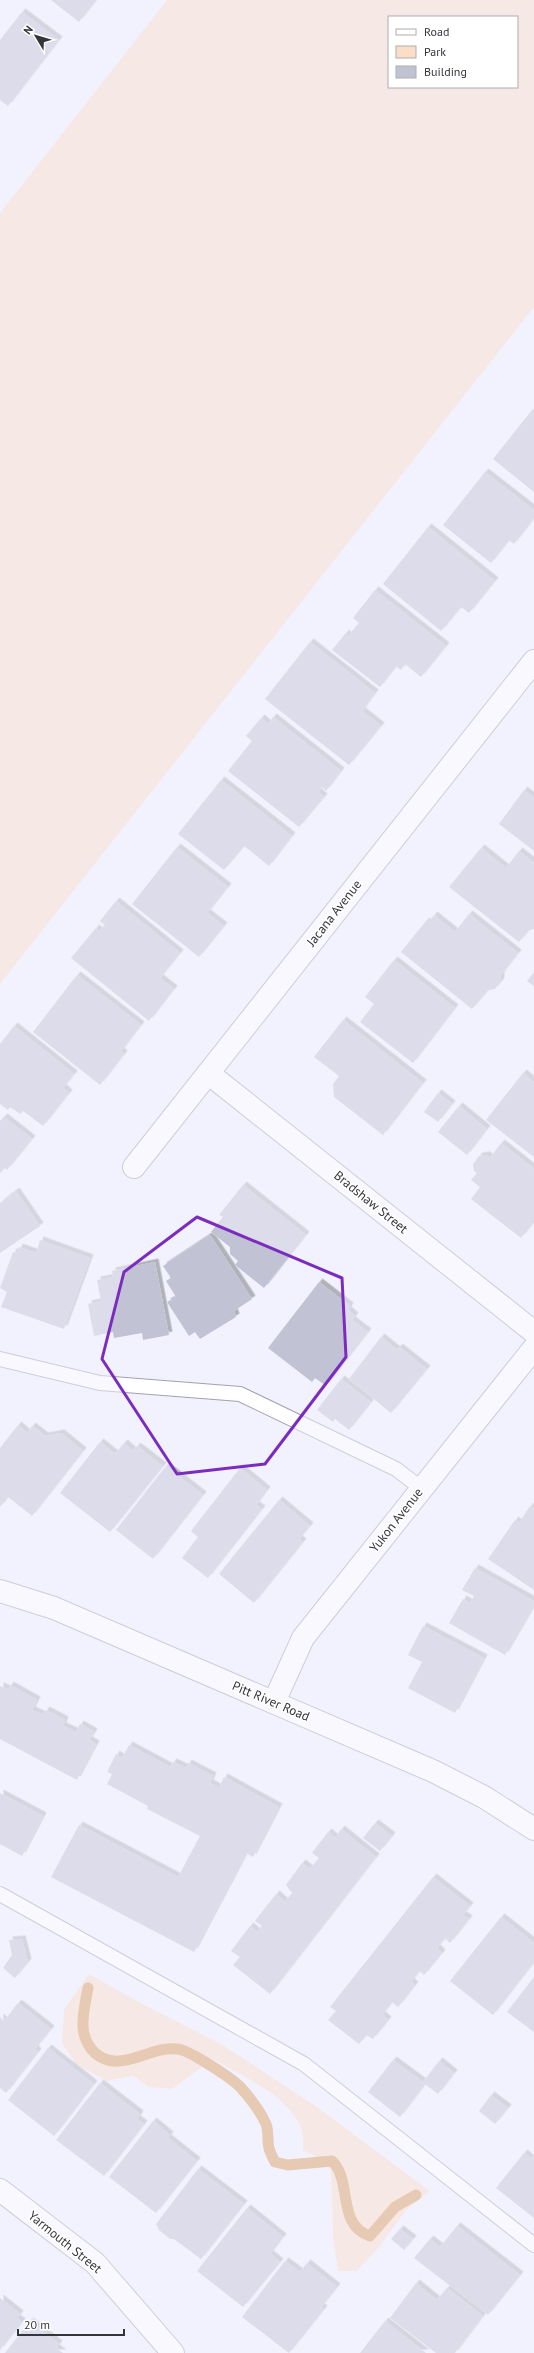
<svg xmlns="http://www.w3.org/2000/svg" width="534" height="2353" font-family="'PT Sans',sans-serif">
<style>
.green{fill:#fadec7;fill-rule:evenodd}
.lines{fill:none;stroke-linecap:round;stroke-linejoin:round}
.stream{stroke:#da995b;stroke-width:11}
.building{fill:#c1c2d4;filter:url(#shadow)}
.lane-casing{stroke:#a1a1b3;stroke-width:16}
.street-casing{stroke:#a1a1b3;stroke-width:24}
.secondary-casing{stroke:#a1a1b3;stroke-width:24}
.lane{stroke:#fff;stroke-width:14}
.street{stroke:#fff;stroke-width:22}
.secondary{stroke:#fff;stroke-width:22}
.marked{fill:none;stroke:#7b2cbf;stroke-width:3;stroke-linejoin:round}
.labels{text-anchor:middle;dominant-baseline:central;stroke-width:3;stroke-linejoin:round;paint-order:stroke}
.street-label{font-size:13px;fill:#34343b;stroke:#fff}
</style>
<defs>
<filter id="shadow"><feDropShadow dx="3.5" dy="-3.5" stdDeviation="0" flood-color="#0004"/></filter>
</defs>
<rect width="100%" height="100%" fill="#f2f2fe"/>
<path class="green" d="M167,0H534V307L0,984V213ZM389,17H517V87H389Z
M89,1974L144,2005L223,2045L317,2107L430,2191L406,2210L379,2247L357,2271H338L333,2237L331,2170L318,2158L303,2150C303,2144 304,2137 302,2131C292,2097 242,2076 213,2059L172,2089L149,2087L133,2076L107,2081L76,2064L62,2043L64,2009Z"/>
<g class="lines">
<path class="stream" d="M88,1988C84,2011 76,2035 95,2053C120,2075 150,2045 178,2049C189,2050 235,2080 242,2089C250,2098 261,2113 266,2124C269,2131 267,2141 269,2148C270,2153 273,2158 275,2162L288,2165L332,2161C353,2181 336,2225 370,2236L395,2207L416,2195"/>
</g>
<path class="building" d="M51,0H96L79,22Z
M22,12L59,40L8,106L0,100V40Z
M532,410L534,411V492L493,459Z
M485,472L534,510V518L514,544L509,540L491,563L443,525Z
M428,527L495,581L469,613L461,607L441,631L383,584Z
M375,590L446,646L421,677L405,664L401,670L396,666L380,687L332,650L346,633L348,636L359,623L353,618Z
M310,642L375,693L362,711L381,726L349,765L265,699Z
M273,717L341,771L326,791L322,787L318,792L324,797L299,827L228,771L252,741L246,736L261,718L268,724Z
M221,780L292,836L269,866L244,846L224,870L178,834Z
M524,790L534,798V851L499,824Z
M177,847L228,887L207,913L224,926L199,957L132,904Z
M481,848L506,868L519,851L534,863V929L529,930L519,942L449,887Z
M116,901L180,953L160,978L174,989L149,1021L71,958L96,928L99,931L105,925L100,921Z
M469,914L518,953L501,975V981L495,989L488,990L472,1009L401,952L426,921L428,923L434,915L455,932Z
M394,960L455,1008L413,1063L360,1022L374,1004L365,997Z
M534,972V986L527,981Z
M77,975L141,1025L121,1051L124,1054L100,1085L33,1032Z
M343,1020L423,1083L383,1135L334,1097L333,1084L339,1076L314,1057Z
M14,1026L74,1074L63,1088L69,1093L43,1126L23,1111L20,1114L10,1107L8,1110L0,1104V1044Z
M523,1073L534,1082V1157L486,1120Z
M438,1093L452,1104L438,1122L424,1112Z
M459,1106L487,1129L467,1155L438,1132Z
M4,1117L32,1139L7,1170L5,1168L0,1173V1121Z
M501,1143L534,1169V1222L521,1238L471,1199L480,1187L471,1180L477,1173L474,1171L473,1164L479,1156L487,1155L490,1158Z
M243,1185L306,1235L264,1288L235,1265L238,1261L230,1254V1247L211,1232L223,1217L219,1215Z
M16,1191L40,1226L0,1253V1203Z
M210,1235L252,1299L234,1311L236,1317L200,1339L195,1332L189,1336L167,1302L176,1297L166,1281L171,1278L163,1266Z
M40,1240L90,1258L64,1329L1,1307L7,1292L0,1288L13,1252L17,1253L19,1247L36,1253Z
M155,1262L169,1335L143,1340L142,1333L114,1338L113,1332L94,1336L88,1304L101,1301L97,1280L113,1277L112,1271Z
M319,1282L350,1306L348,1310L355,1316L352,1320L368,1332L326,1386L315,1378L312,1382L268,1348Z
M381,1337L397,1350L399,1347L427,1369L391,1413L349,1379Z
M341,1379L371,1402L349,1430L335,1419L333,1422L317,1410Z
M18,1425L27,1433L32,1426L45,1436L61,1433L83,1451L32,1516L8,1497L0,1507V1448Z
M100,1442L115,1454L124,1443L133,1451L137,1446L163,1466L110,1532L60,1493Z
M166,1466L203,1495L153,1559L116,1530Z
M240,1468L267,1490L256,1505L262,1509L208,1578L182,1558L198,1537L191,1531Z
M279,1500L310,1526L299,1539L303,1542L254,1603L219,1574Z
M530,1506L534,1508V1590L488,1559L515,1520L519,1523Z
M475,1568L534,1601V1605L505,1655L449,1623L463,1599L470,1603L474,1596L462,1590Z
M423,1626L484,1658L455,1713L408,1688L422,1662L408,1655Z
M10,1685L37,1700L32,1710L43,1715L46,1710L65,1720L63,1726L76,1732L80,1724L94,1732L89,1740L96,1744L77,1780L0,1739V1686L8,1689Z
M129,1745L170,1767L173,1762L186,1768L188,1763L213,1776L210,1783L219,1788L224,1777L279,1807L253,1857L246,1853L194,1952L51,1877L79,1825L178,1877L200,1836L147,1809L148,1806L107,1784L112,1774L107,1772L116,1754L122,1758Z
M0,1793L43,1816L22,1856L0,1844Z
M375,1823L392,1836L380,1851L363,1838Z
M341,1829L376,1857L270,1994L233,1965L240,1957L231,1951L250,1926L257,1932L262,1926L255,1921L276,1894L285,1902L292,1893L286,1885L302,1863L310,1869L319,1858L312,1853L328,1832L335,1838Z
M433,1877L470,1906L463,1915L469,1919L450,1943L445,1938L437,1948L442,1953L424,1975L419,1971L411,1982L415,1985L398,2007L392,2002L382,2015L388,2020L373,2039L366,2035L359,2044L328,2020L336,2011L330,2007Z
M501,1917L534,1943V1962L493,2015L450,1981Z
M22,1939L28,1962L15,1978L3,1968L12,1955L9,1940Z
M534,1977V2032L507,2012Z
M18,2003L51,2029L35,2049L38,2052L6,2093L0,2088V2017L4,2021Z
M48,2048L94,2084L54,2136L8,2100Z
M393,2060L423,2082L439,2061L454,2073L438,2094L425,2084L400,2117L368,2092Z
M100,2083L140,2114L137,2119L144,2124L104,2176L56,2140Z
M491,2095L508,2108L495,2124L479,2111Z
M153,2121L170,2135L168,2138L197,2161L156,2213L109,2177Z
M524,2153L531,2159L534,2155V2218L496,2188Z
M198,2169L244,2204L201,2259L174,2239H170L159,2230L156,2224Z
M247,2208L283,2237L270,2254L280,2262L243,2307L197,2271Z
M457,2226L520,2275L488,2315L414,2258L430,2239L440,2247Z
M400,2229L413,2239L404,2250L391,2239Z
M285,2261L300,2272L307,2263L337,2287L321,2307L324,2309L289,2353L242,2317Z
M416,2283L437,2300L447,2288L483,2316L455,2353H436L390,2318Z
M0,2298L20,2314L17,2318L22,2322L0,2350Z
M30,2321L59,2344L56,2348L63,2353H5Z
M385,2321L426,2353H360Z"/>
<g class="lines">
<defs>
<path id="lane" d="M0,1359L100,1383L240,1394L396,1469L421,1488
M0,1894L304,2064L534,2245"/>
<path id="street" d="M208,1073L534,1332
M134,1167L534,661
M274,1702L303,1638L534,1348
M0,2190L95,2263L173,2353"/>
<path id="secondary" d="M0,1591L54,1608L433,1771L484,1797L534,1829"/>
</defs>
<use href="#lane" class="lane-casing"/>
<use href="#street" class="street-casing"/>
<use href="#secondary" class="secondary-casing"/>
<use href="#lane" class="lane"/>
<use href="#street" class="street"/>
<use href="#secondary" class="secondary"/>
</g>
<path d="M0 0H534V2353H0ZM197,1217L342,1278L346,1357L265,1464L177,1474L102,1359L124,1272Z" fill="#f2f2fe" fill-opacity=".55" fill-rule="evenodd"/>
<path class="marked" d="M197,1217L342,1278L346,1357L265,1464L177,1474L102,1359L124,1272Z"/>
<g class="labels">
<g class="street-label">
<text transform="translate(334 913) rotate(-52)">Jacana Avenue</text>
<text transform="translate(371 1202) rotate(39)">Bradshaw Street</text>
<text transform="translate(396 1520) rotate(-52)">Yukon Avenue</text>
<text transform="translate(271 1701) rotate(23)">Pitt River Road</text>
<text transform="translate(65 2242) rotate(39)">Yarmouth Street</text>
</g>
</g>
<rect x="388" y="16" width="130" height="72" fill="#ffffff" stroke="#aeaeb1"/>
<rect x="396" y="29" width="20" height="6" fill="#ffffff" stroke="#aeaeb1"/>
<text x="424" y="36" font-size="12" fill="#34343b">Road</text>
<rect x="396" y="46" width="20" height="12" fill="#fadec7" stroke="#aeaeb1"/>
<text x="424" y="56" font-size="12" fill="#34343b">Park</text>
<rect x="396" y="66" width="20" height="12" fill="#c1c2d4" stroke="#aeaeb1"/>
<text x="424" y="76" font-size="12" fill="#34343b">Building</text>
<g transform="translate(36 36) rotate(308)" stroke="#ffffff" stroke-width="3" paint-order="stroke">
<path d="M0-3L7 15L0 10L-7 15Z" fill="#34343b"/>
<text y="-6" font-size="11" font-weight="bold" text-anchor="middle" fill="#34343b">N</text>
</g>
<path d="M18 2329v6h106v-6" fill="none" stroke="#34343b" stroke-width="2"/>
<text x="24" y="2329" font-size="12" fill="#34343b" stroke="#ffffff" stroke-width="3" paint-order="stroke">20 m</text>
</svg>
